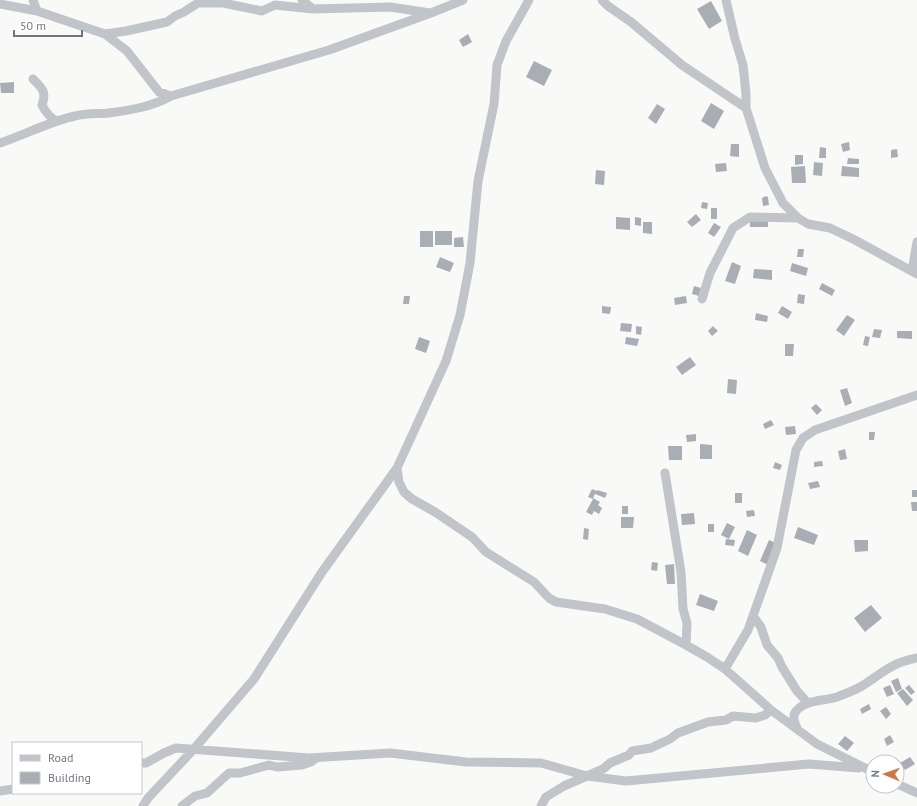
<svg xmlns="http://www.w3.org/2000/svg" width="917" height="806" font-family="'PT Sans',sans-serif">
<style>
.building{fill:#a9aeb5}
.lines{fill:none;stroke-linecap:round;stroke-linejoin:round}
.minor{stroke:#c1c4c8;stroke-width:9}
</style>
<rect width="100%" height="100%" fill="#f9f9f7"/>
<path class="building" d="M711,1L722,21L709,29L697,9Z
M468,34L472,42L463,47L459,40Z
M534,61L552,70L544,86L526,77Z
M14,82V93H1L0,83Z
M711,103L724,111L714,129L701,121Z
M657,104L665,109L656,124L648,118Z
M849,142L850,150L843,152L841,144Z
M731,144H739V157L730,156Z
M820,147L826,148V158H819Z
M897,149L898,157L891,158V150Z
M795,155H803V164L795,165Z
M848,158L859,159V164H847Z
M814,162L823,163L822,176L813,175Z
M726,163L727,171L716,172L715,164Z
M805,166L806,183H792L791,167Z
M842,166L859,168V177L841,176Z
M596,170L605,171L604,185L595,184Z
M766,196L768,197L769,205L763,206L762,198Z
M702,202L708,203L707,209L701,208Z
M711,208H717V219H711Z
M696,214L701,220L692,227L687,222Z
M616,217L630,218V230L616,229Z
M635,217L641,218V226L635,225Z
M768,218V227H750V219Z
M643,222H652V234L643,233Z
M714,223L721,227L714,237L708,233Z
M420,231H433V247H420Z
M435,231H452V245H435Z
M463,237L464,247H454V238Z
M798,249H804L803,257H797Z
M440,257L454,263L450,272L436,267Z
M732,262L741,266L735,284L725,281Z
M792,263L808,268L806,276L790,271Z
M754,269L772,270V280L753,278Z
M822,283L835,290L832,296L819,289Z
M694,286L701,288L699,296L692,294Z
M798,294L805,295L804,304L797,303Z
M404,296H410L409,304H403Z
M686,296L687,303L675,305L674,298Z
M602,306L611,307L610,314L602,313Z
M782,306L792,312L788,319L778,313Z
M756,313L768,316L767,322L755,320Z
M847,315L855,320L844,336L836,330Z
M621,323L632,324L631,332L620,331Z
M636,326L642,327L641,335L636,334Z
M713,326L718,331L712,336L708,331Z
M874,329L882,330L880,338L872,337Z
M897,331H912V339L897,338Z
M865,336L870,337L868,346L863,345Z
M419,337L430,341L426,353L415,349Z
M626,337L639,339L637,346L625,344Z
M785,344H794L793,356H785Z
M690,357L696,365L682,375L676,367Z
M728,379L737,380L736,394L727,393Z
M847,388L852,403L845,406L840,390Z
M816,404L822,410L817,415L811,408Z
M771,420L774,425L765,429L763,424Z
M795,426L796,434L786,435L785,427Z
M869,432H875L874,440H869Z
M696,434V441L687,442L686,435Z
M700,444L712,445V459H700Z
M668,446H682V460H669Z
M845,449L847,459L840,460L838,451Z
M822,461L823,466L814,467V462Z
M775,462L782,465L780,470L773,468Z
M818,481L820,487L810,489L808,483Z
M592,489L597,491V490L607,493L605,498L595,494L593,498L600,502L598,505L602,508L599,514L594,511L592,515L586,512L593,499L588,497Z
M912,490H917V497H912Z
M735,493H742V503H735Z
M911,502H917V511H912Z
M622,506H628V514H622Z
M754,510L755,516L747,517L746,511Z
M694,513L695,524L682,525L681,514Z
M621,517H634L633,528H621Z
M727,523L735,527L729,539L721,535Z
M708,524H714V532H708Z
M798,527L818,535L814,545L794,538Z
M584,528L589,529L588,540L583,539Z
M747,530L757,535L748,556L738,551Z
M726,539L735,540L734,546L725,545Z
M769,540L778,544L768,565L760,561Z
M854,540H868V551L855,552Z
M652,562L658,563L657,571L651,570Z
M674,564L675,584H667L665,565Z
M700,594L718,601L714,611L696,605Z
M871,605L882,618L865,632L854,618Z
M898,678L902,689L896,692L891,681Z
M890,685L894,694L887,697L883,688Z
M909,685L915,692L911,695L905,688Z
M903,689L913,700L907,706L897,693Z
M869,704L871,709L862,714L860,709Z
M886,707L891,714L886,719L880,711Z
M890,735L894,742L887,746L884,739Z
M845,736L854,743L847,751L838,744Z
M910,757L915,764L905,770L900,763Z"/>
<g class="lines">
<path class="minor" d="M33,0L37,11
M302,0L313,9
M529,0L506,41L497,65L494,104L478,181L470,263L460,315L446,361L397,468L399,482L404,492L412,499L435,512L472,537L486,552L534,582L549,598L556,602L605,609L637,619L686,645L707,657L725,669L771,710L817,744L873,772
M602,0L608,6L631,22L682,65L746,108
M726,0L735,39L743,65L746,94V108L765,168L783,203L798,218L808,224L830,228L855,240L917,274
M0,4L37,11L105,34L127,51L159,92L171,96L329,50L431,13L463,0
M105,34L126,31L167,22L175,16L184,12L198,3H223L262,11L275,5L313,9L390,7L430,13
M33,79C42,88 47,92 42,105C46,113 50,118 57,121
M0,143C24,135 51,121 75,116C86,113 98,114 109,113C131,110 151,107 171,96
M912,271L917,242
M702,299L710,273L733,228L750,217L798,218
M665,473L681,572L683,609L687,623L686,645
M753,616L761,627L767,645L778,658L782,667L797,691L808,703
M725,669L748,630L777,548L796,450L803,438L815,430L917,395
M798,730C795,724 791,716 797,710C806,700 824,701 837,697C845,694 855,690 862,686C875,678 886,668 899,663C905,661 911,659 917,658
M141,763H146L164,753L176,748L309,758L390,753L466,762L541,763L587,776L626,781L809,764L859,768
M897,784L917,793
M0,791L13,789
M143,806L148,798L193,750L254,679L322,572L397,468
M182,806L195,796L207,793L229,773H240L269,765L277,767L302,765L311,762L315,759
M541,806L546,797L564,786L603,769L610,763L629,755L632,751L651,748L670,739L678,733L708,722L726,720L733,716L756,718L765,715L771,710"/>
</g>
<rect x="12" y="742" width="130" height="52" fill="#ffffff" stroke="#c4c8ce"/>
<rect x="20" y="755" width="20" height="6" fill="#c1c4c8" stroke="#c4c8ce"/>
<text x="48" y="762" font-size="12" fill="#6c7684">Road</text>
<rect x="20" y="772" width="20" height="12" fill="#a9aeb5" stroke="#c4c8ce"/>
<text x="48" y="782" font-size="12" fill="#6c7684">Building</text>
<g transform="translate(885 774) rotate(272)"><circle r="19" fill="#ffffff" stroke="#c4c8ce"/>
<path d="M0-3L7 15L0 10L-7 15Z" fill="#ce7843"/>
<text y="-6" font-size="11" font-weight="bold" text-anchor="middle" fill="#6c7684">N</text>
</g>
<path d="M14 30v6h68v-6" fill="none" stroke="#6c7684" stroke-width="2"/>
<text x="20" y="30" font-size="12" fill="#6c7684" stroke="#ffffff" stroke-width="3" paint-order="stroke">50 m</text>
</svg>
